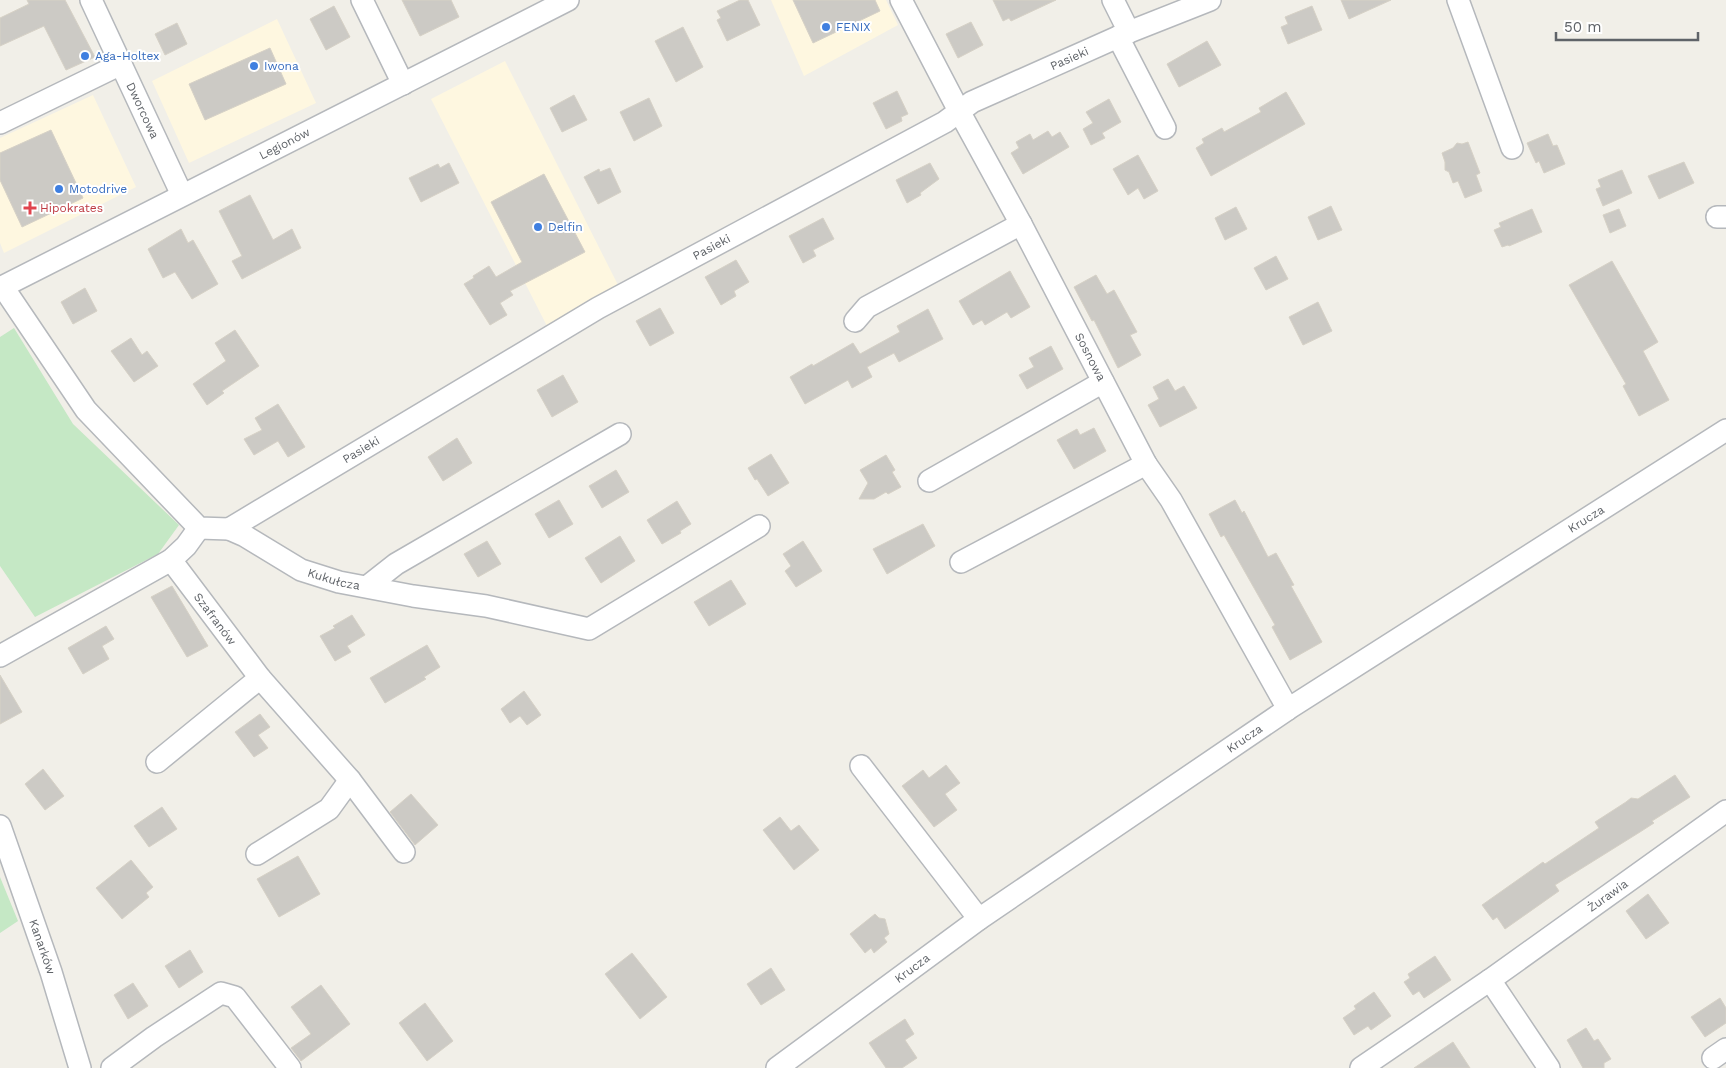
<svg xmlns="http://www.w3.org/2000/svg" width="1726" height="1068" font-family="'Work Sans',sans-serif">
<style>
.commercial{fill:#fef7e0}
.green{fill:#c5e8c5}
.building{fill:#cccac5;stroke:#d6d1c6}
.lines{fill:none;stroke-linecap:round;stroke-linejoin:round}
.minor-casing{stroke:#b5b8bc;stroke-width:24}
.minor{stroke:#fff;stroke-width:21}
.shop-dot{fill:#3f7fe0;stroke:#fff;stroke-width:2}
.health-dot{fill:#e0444e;stroke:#fff;stroke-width:2}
.labels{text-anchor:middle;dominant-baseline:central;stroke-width:4;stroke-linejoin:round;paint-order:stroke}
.shop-label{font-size:12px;fill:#366cbe;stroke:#fff;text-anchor:start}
.street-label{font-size:12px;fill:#5f6368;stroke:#fff}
.health-label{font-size:12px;fill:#be3a42;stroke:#fff;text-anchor:start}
</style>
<rect width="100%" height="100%" fill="#f1efe8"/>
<path class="commercial" d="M771,0H886L898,25L804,76Z
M277,19L316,103L189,163L152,81Z
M505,61L618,285L547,326L431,99Z
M93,95L136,187L4,253L0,243V138Z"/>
<path class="green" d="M14,328L73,424L179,525L158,554L35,617L0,566V337Z
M0,877L18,921L0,933Z"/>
<path class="building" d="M27,0H65L95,57L66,70L44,26L0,46V18L29,4Z
M402,0H451L459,17L420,36Z
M740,0H748L760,25L727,41L717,20L721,18L717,11Z
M793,0H875L880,11L813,43Z
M993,0H1056L1011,21L1009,18L1003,21Z
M1341,0H1391L1349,19Z
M334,6L350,37L326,50L310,19Z
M1312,6L1322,30L1288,44L1281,27L1288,24L1285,17Z
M971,22L983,45L958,58L946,34Z
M177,23L187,44L165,55L155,34Z
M683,27L703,67L676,82L655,41Z
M1207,41L1221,65L1179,87L1167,64Z
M270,48L286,84L205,120L189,84Z
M897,91L908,114L901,117L902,121L886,129L873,103Z
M1286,92L1305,124L1211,176L1196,148L1204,143L1202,139L1222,128L1224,132L1261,112L1259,108Z
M574,95L587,120L562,132L550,108Z
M649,98L662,126L634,141L620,112Z
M1109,99L1121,122L1102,133L1105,138L1091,145L1083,129L1093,123L1086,112Z
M51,130L83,198L22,227L0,180V153Z
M1048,131L1052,137L1060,132L1069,147L1023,174L1011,153L1019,148L1016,142L1030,134L1033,140Z
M1548,134L1553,146L1557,145L1565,164L1544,173L1539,161L1536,163L1527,143Z
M1468,142L1480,173L1476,175L1482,191L1465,198L1458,181L1453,183L1449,172L1445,170V162L1442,153L1453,148L1457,143L1462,144Z
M1138,155L1158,191L1144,199L1138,188L1128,195L1113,169Z
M1684,162L1694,183L1659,199L1648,176Z
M449,163L459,183L421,202L409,178L438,164L440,168Z
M930,163L939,179L920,193L921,195L907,203L896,180Z
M610,168L621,192L598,204L584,177L599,169L600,172Z
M1622,170L1632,193L1603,206L1596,189L1601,187L1598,180Z
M544,174L585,252L510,291L513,295L500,303L507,315L490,325L464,284L474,278L473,276L489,266L496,277L522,262L491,202Z
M250,195L273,240L292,229L301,248L242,279L232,261L242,256L219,211Z
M1331,206L1342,230L1318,240L1308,217Z
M1236,207L1247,229L1225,240L1215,218Z
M1532,209L1542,232L1509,246L1508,245L1502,247L1494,230L1501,227L1499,223Z
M1619,209L1626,226L1610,233L1603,215Z
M823,218L834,239L813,250L816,256L803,263L789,236Z
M181,229L188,243L193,240L218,284L192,299L175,272L163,278L148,249Z
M1276,256L1288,279L1266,290L1254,268Z
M736,260L749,282L734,291L736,296L721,305L705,277Z
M1612,261L1658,342L1643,351L1669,400L1639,416L1623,386L1626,384L1569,285Z
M1010,271L1030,307L1011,318L1007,312L985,325L982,320L973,325L959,301Z
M1096,275L1107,294L1114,290L1137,332L1130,335L1141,355L1118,368L1094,320L1092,321L1074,287Z
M85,288L97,311L73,324L61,302Z
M1318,302L1332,331L1303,345L1289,317Z
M660,308L674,333L650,346L636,321Z
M928,309L943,339L899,362L894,353L867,367L872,377L852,388L848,380L805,404L790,377L812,364L813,366L853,343L860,354L900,332L897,326Z
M235,330L259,366L222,391L224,393L207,405L193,384L226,361L215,343Z
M131,338L142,355L147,351L158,366L134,382L111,351Z
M1051,346L1063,369L1027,389L1019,375L1034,367L1029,358Z
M563,375L578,402L552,417L537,390Z
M1168,379L1175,391L1184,386L1197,408L1160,427L1148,405L1159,399L1153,387Z
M278,404L305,447L288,457L278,441L254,455L244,439L262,430L255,418Z
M1094,428L1106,451L1074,469L1057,440L1077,429L1080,435Z
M457,438L472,463L443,481L428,457Z
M771,454L789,483L768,496L757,479L755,480L748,468Z
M886,455L895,470L892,472L901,487L888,494L886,492L874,499H859L868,483L860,470Z
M616,470L629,492L602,508L589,486Z
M559,500L573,524L549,538L535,514Z
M1235,500L1242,513L1244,511L1268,557L1276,553L1294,585L1291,586L1322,642L1290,660L1272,627L1275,625L1224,535L1221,537L1209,514Z
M677,501L691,524L680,531L681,533L662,544L647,520Z
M923,524L935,546L887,574L873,549Z
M620,536L635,561L601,583L585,558Z
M487,541L501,564L478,577L464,554Z
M803,541L822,571L796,587L785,571L791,566L783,554Z
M731,580L746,604L709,626L694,602Z
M172,586L208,646L187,657L151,597Z
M352,615L365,635L347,646L351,652L335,661L320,636L335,628L333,626Z
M106,626L114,639L102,646L109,659L83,674L68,648Z
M427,645L440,667L424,677L426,679L385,703L370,678Z
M0,675L22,712L0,724Z
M524,691L541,715L527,725L520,716L510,723L501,709Z
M260,714L270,727L258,735L268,748L254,757L235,732Z
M946,765L960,783L945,794L957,810L934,827L902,786L923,770L929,778Z
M43,769L64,796L45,810L25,784Z
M1675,775L1690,797L1652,821L1654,823L1640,832L1555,885L1559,891L1505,929L1497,917L1493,920L1482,905L1543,862L1545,864L1599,828L1595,822L1626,802L1631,798L1638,799Z
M411,794L438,825L415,845L390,812Z
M162,807L177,829L149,847L134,826Z
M780,817L791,831L799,825L819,850L794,870L763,830Z
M298,856L320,894L279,917L257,879Z
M131,860L153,887L146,893L149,897L122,919L96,888Z
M1648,894L1669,923L1646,939L1626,911Z
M875,914L879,918L885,919L889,934L884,938L887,942L874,953L871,948L865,953L850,934Z
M190,950L203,972L179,988L165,966Z
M632,953L667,997L640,1019L605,974Z
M1435,956L1451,980L1424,998L1419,991L1413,995L1404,982L1410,978L1408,974Z
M771,968L785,990L761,1005L747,984Z
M133,983L148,1006L128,1019L114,995Z
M321,985L350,1024L301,1061L291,1048L311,1034L291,1007Z
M1374,992L1391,1016L1371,1030L1368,1026L1354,1035L1343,1018L1356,1009L1354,1006Z
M1720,998L1726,1008V1023L1705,1037L1691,1017Z
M425,1003L453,1041L427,1061L399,1023Z
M905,1019L914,1034L905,1040L917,1058L902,1068H886L869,1043Z
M1586,1028L1594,1041L1598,1039L1611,1059L1604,1063V1068H1583L1567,1040Z
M1453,1042L1470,1068H1414Z"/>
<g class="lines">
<defs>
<g id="minor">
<path id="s1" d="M91,0L182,195"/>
<path d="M362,0L403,84"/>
<path id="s2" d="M901,0L959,111L1021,224L1146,464L1171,500L1288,709"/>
<path d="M1113,0L1129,32"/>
<path d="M1458,0L1512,148"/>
<path d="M1118,37L1165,128"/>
<path d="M0,123L121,64"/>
<path d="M1717,217H1726"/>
<path id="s3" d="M3,287L86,410L199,528L229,529L245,536L301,570L339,582L413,596L486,606L589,629L759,526"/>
<path id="s4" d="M0,288L568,0"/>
<path d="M855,321L867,307L1021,224"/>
<path d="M929,481L1103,382"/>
<path id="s5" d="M229,529L598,308L945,122L972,102L1129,32L1210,0"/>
<path d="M961,562L1146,464"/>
<path d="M368,586L396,564L620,434"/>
<path d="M0,656L171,560L186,546L199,528"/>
<path d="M260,678L350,780L404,852"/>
<path d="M157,762L260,678L171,560"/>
<path d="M861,766L979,919"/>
<path id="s6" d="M0,826L51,972L80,1068"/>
<path d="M257,854L329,809L350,780"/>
<path d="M1490,980L1549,1068"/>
<path d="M1713,1058L1726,1049"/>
<path d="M112,1068L154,1037L221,993L235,997L290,1068"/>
<path id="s7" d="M777,1068L979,919L1288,709L1726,430"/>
<path id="s8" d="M1361,1068L1490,980L1726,811"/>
</g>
</defs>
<use href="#minor" class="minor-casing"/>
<use href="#minor" class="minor"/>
</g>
<g class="shop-dot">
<circle cx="826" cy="27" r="5"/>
<circle cx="85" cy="56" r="5"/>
<circle cx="254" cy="66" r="5"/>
<circle cx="59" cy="189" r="5"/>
<circle cx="538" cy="227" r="5"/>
</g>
<path class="health-dot" d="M27.5 200.5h5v5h5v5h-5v5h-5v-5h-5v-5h5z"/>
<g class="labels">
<g class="shop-label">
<text x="836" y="27">FENIX</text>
<text x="95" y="56">Aga-Holtex</text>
<text x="264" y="66">Iwona</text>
<text x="69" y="189">Motodrive</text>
<text x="548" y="227">Delfin</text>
</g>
<g class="street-label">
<text stroke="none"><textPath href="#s5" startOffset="964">Pasieki</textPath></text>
<text stroke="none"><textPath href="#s1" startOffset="122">Dworcowa</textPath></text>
<text stroke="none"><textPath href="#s4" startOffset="319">Legionów</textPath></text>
<text stroke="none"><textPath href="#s5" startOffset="559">Pasieki</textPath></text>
<text stroke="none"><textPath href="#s2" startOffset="404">Sosnowa</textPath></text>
<text stroke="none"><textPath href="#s5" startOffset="154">Pasieki</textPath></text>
<text stroke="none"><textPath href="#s7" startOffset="978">Krucza</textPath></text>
<text stroke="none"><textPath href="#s3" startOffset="459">Kukułcza</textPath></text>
<text transform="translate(215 619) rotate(53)">Szafranów</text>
<text stroke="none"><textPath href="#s7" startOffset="572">Krucza</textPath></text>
<text stroke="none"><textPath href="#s8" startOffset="301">Żurawia</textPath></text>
<text stroke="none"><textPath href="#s6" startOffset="128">Kanarków</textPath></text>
<text stroke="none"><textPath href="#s7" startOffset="168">Krucza</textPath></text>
</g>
<g class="health-label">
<text x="40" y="208">Hipokrates</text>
</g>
</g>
<path d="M1556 32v8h142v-8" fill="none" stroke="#5f6368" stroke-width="2.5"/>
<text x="1564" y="32" font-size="15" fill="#5f6368" stroke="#ffffff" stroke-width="4" paint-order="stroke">50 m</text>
</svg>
